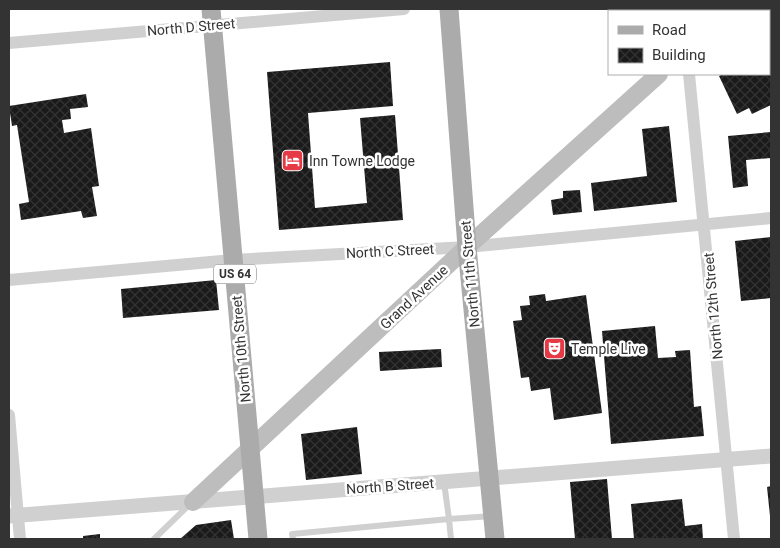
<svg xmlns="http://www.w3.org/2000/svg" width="780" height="548" font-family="Roboto,sans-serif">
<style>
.building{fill:url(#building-cross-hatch)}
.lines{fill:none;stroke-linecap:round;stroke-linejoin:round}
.service{stroke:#d0d0d0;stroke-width:6}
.minor{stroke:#d0d0d0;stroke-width:12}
.tertiary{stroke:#d0d0d0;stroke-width:15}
.secondary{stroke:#bdbdbd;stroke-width:18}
.primary{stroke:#ababab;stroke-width:19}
.labels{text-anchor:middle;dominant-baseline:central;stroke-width:5;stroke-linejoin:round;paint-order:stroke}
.shield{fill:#fff;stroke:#707070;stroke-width:1}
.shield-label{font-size:12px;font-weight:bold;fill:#333}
.street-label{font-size:14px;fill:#333;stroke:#fff}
.poi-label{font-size:14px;fill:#333;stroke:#fff;text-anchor:start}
</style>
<defs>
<pattern id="building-cross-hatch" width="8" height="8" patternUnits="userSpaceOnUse" patternTransform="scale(1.25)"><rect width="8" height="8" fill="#1a1a1a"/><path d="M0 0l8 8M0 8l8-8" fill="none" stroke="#333"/></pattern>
</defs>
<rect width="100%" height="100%" fill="#fff"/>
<path class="building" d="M771,51V105L752,114L749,108L737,114L719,76L723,74H769V52Z
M390,62L393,106L308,113L315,208L367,203L360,118L395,115L403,220L279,230L267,72Z
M86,94L88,107L70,109L71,119L62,120L64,133L91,128L99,186L92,187L97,216L83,218L81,211L21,220L19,204L29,202L17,125L12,126L9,106Z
M669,126L677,202L594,211L591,183L647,176L642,129Z
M771,132V158L746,160L748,186L733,188L728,136Z
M580,190L582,212L553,215L551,200L563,198V191Z
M771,237V298L741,301L735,241Z
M216,280L219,310L123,318L121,289Z
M545,294L546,301L586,295L602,413L554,420L550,388L531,391L529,377L521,378L513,321L522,320L520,306L530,305L529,296Z
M655,326L658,358L676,357L675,351L690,350L694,407L701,406L704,436L611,444L602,331Z
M441,349L442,367L380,371L379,352Z
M357,427L362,474L306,480L301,434Z
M607,479L612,539H575L570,482Z
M771,486V516H770L767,487Z
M682,499L685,526L702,524L703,539H634L631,504Z
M231,520L234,539H180L196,525Z
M100,534V539H83V536Z"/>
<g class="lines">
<path class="service" d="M154,539L190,504
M293,539L292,534L449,519L444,482
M451,539L449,519L492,516"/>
<path class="minor" d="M686,9V11
M9,43L404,9
M689,74L734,539
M9,280L233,260L467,247L771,218
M9,415L20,539"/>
<path class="tertiary" d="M9,516L771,456"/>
<path class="secondary" d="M729,11L732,9
M193,502L467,247L659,74"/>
<path class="primary" d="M211,9L258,539
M449,9L467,247L495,539"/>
</g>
<defs>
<symbol id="hotel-square" viewBox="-11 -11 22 22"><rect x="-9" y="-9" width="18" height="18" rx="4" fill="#e63946" stroke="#fff"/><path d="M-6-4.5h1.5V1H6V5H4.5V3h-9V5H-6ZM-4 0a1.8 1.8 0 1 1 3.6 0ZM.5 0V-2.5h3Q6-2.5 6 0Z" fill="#fff"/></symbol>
<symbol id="theatre-square" viewBox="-11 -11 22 22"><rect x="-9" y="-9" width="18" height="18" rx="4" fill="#e63946" stroke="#fff"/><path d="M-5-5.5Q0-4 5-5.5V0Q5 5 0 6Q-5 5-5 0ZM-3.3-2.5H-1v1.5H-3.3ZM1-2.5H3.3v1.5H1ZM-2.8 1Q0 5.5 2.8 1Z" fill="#fff"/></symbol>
</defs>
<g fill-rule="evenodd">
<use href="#hotel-square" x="280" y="148" width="25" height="25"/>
<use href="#theatre-square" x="542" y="336" width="25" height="25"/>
</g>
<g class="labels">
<rect class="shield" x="214" y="264.5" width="42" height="19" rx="4"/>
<g class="shield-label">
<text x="235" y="274">US 64</text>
</g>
<g class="street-label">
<text transform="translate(191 27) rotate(-5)">North D Street</text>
<text transform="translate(390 251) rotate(-3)">North C Street</text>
<text transform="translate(470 274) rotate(-95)">North 11th Street</text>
<text transform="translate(414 297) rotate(-43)">Grand Avenue</text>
<text transform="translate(713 306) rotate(-95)">North 12th Street</text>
<text transform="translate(241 349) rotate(-95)">North 10th Street</text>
<text transform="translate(390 486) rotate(-4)">North B Street</text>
</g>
<g class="poi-label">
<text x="309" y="161">Inn Towne Lodge</text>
<text x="571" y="349">Temple Live</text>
</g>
</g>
<rect width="780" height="548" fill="none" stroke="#333333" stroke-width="20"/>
<rect x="608" y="10" width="162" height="65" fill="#ffffff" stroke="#adadad"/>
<rect x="618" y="26" width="25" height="8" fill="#ababab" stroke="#adadad"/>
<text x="652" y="35" font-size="15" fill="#333333">Road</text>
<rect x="618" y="48" width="25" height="15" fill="url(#building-cross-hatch)" stroke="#adadad"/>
<text x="652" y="60" font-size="15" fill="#333333">Building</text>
</svg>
